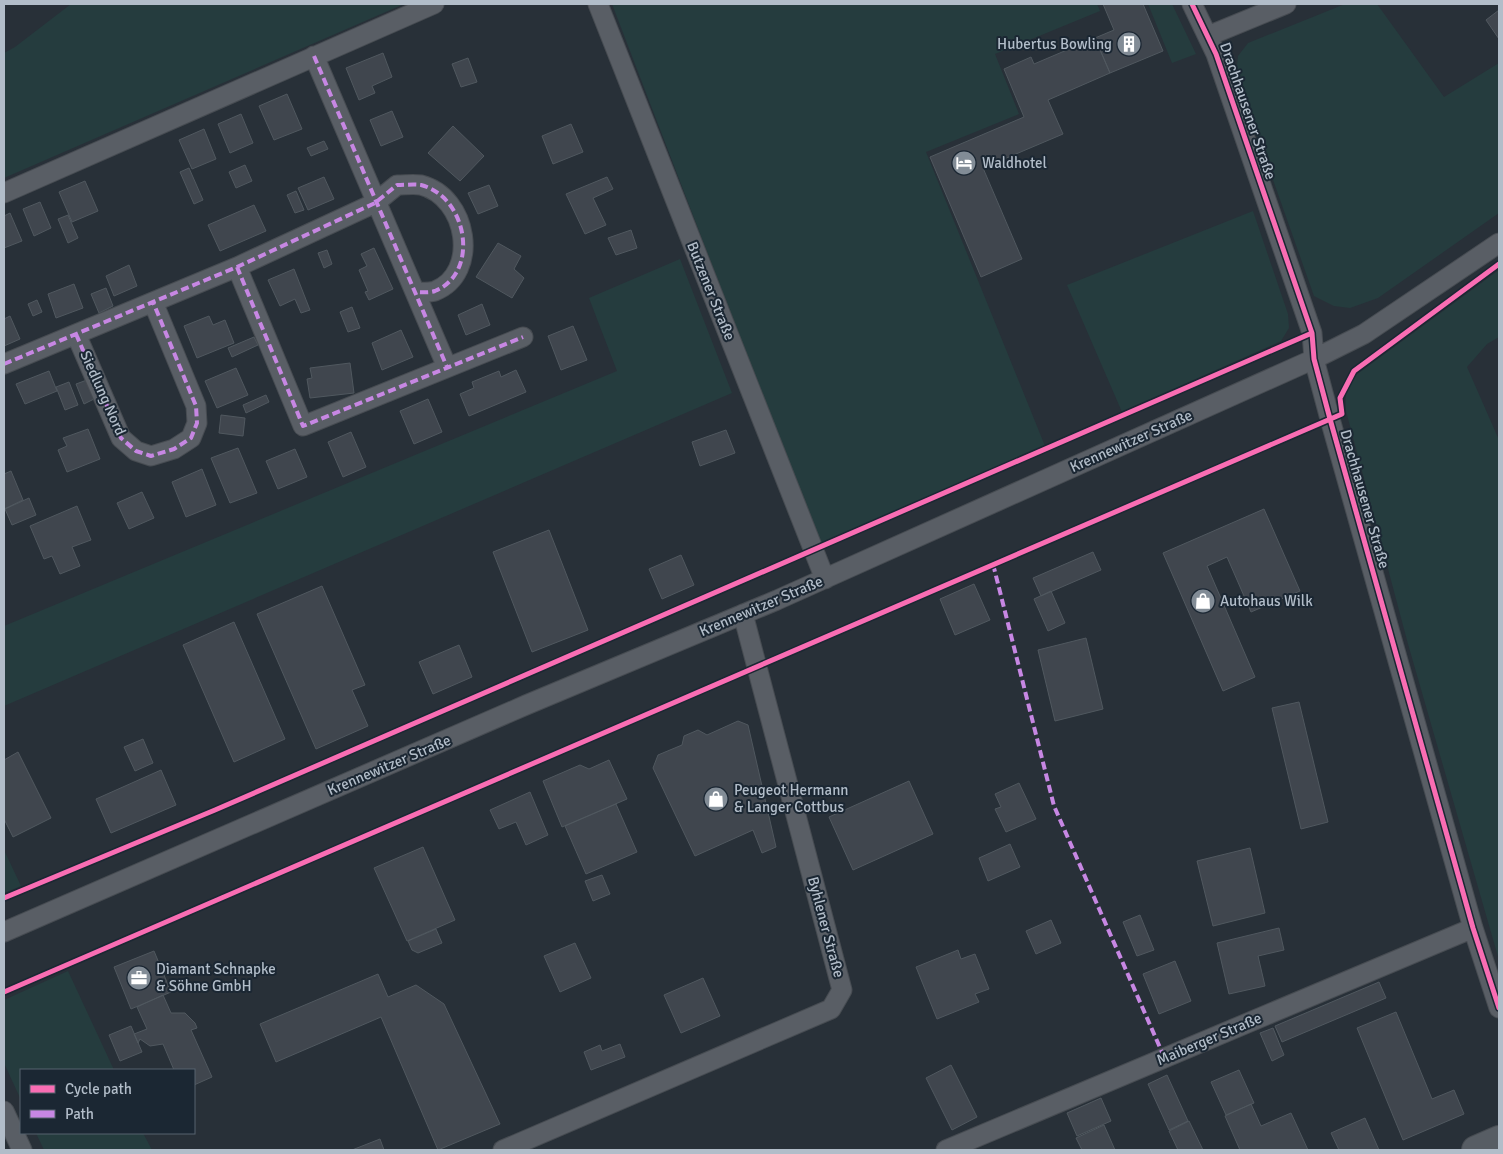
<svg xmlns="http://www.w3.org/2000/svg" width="1503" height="1154" font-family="Signika,sans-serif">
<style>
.green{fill:#253c3e}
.building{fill:#40464e;stroke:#50585f}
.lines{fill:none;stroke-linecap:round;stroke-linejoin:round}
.street-casing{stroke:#474c52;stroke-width:21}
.secondary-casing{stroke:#474c52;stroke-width:30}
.street{stroke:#595e65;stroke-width:19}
.secondary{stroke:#575d64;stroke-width:28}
.quiet{stroke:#c787e3;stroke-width:4;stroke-dasharray:8 4;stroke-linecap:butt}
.cycleway-casing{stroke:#1b2733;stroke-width:8}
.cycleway{stroke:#f96db3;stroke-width:5}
.labels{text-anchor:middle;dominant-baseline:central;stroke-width:4;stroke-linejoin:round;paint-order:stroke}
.poi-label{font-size:15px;fill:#b2bdc9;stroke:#1b2733;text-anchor:start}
.street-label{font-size:15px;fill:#b2bdc9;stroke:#1b2733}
</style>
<rect width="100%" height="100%" fill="#283038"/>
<path class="green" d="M71,4H404L4,178V53L15,47Z
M612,4H1097L1100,11L995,54L1019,114L926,152L1045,446L819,544Z
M1148,4H1172L1196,54L1172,63Z
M1345,4H1377L1444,97L1499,63V213L1378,298L1350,308L1334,306L1314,296L1236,75L1238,56L1248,43Z
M1253,211L1288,314L1289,328L1281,341L1122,412L1067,285Z
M680,259L732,393L4,706V626L617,371L589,298Z
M1499,270V337L1487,344L1467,367L1499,440V960L1408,644L1346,411V392L1356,375Z
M4,850L21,886L4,893Z
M68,971L114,1070H21V1100L4,1063V1000Z
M36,1133H143L152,1150H44Z"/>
<path class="building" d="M1103,4H1143L1163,51L1110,73L1095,38L1114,30Z
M1499,10V39L1486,20Z
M1095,38L1110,73L1048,100L1063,134L983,168L1022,259L981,277L930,157L1024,117L1004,69L1031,57L1034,64Z
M383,53L392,77L372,86L375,93L359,100L346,68Z
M468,58L477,82L461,87L452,64Z
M287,94L302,129L274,140L259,106Z
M392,111L403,137L381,146L370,120Z
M241,114L253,143L230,153L218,124Z
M571,124L583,152L553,164L542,136Z
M453,126L484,156L460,181L428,153Z
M204,129L216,159L192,169L179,140Z
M324,141L328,149L311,156L307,148Z
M245,165L252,181L236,188L229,172Z
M189,168L203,200L194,204L180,172Z
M324,177L334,199L308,210L298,188Z
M607,177L613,189L593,198L606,225L585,234L566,194Z
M85,181L98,211L72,222L59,192Z
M489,185L498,206L478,214L468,193Z
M296,191L304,210L295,213L287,195Z
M40,202L51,228L34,236L23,209Z
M254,205L266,231L220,251L208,225Z
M10,213L22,241L4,248V216Z
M68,215L78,238L68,243L58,219Z
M631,230L637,248L616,255L608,238Z
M498,243L521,256L514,269L524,278L512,298L476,277Z
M374,248L393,289L369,300L365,292L368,291L359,270L367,266L361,254Z
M327,250L332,264L324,268L318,253Z
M129,265L137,286L114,296L106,276Z
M294,269L310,310L301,313L295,299L280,306L268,280Z
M74,284L83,308L56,318L48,294Z
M106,288L113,306L99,313L91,294Z
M37,300L42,312L33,316L28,304Z
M482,304L490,325L466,335L458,315Z
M352,307L360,328L348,332L340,312Z
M10,316L20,339L4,346V319Z
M209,316L213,325L225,320L234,343L197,358L184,326Z
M573,326L587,360L561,370L548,336Z
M401,330L413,357L382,370L372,343Z
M254,337L258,345L232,357L228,348Z
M350,363L354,393L310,398L307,379L312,378L310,368Z
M236,368L248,395L217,408L205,381Z
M516,370L526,392L469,416L460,394L474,388L472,382L499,371L501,377Z
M49,371L57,391L25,404L16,384Z
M87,380L94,399L84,404L76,384Z
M69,382L78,405L65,410L56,387Z
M266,395L269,402L246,413L243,405Z
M428,399L442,432L414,444L400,411Z
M221,415L245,418L243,436L219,433Z
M88,429L100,459L67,472L58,450L67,446L63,438Z
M726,430L735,453L700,466L692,442Z
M351,432L366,467L343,477L328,442Z
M238,448L257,493L230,503L211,458Z
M295,449L307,477L278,489L266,461Z
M202,469L216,505L186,517L172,482Z
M11,471L23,500L4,509V474Z
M142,492L154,518L129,529L117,503Z
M29,498L36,515L12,525L5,509Z
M77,506L91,540L72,547L80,566L60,574L52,556L44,559L30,526Z
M1264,509L1300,591L1251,612L1227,557L1207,566L1255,677L1223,691L1163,553Z
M549,530L588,630L532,652L493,552Z
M1093,552L1101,570L1041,596L1033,578Z
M681,555L694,585L662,599L649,569Z
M974,584L990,620L955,635L940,599Z
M322,586L365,685L352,690L368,726L316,749L257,614Z
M1051,591L1065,623L1048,631L1034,599Z
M234,622L285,739L234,762L183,645Z
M1086,638L1103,709L1055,721L1038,650Z
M459,645L472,677L433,694L419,662Z
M1299,702L1328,822L1301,829L1272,708Z
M738,721L748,725L776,847L762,853L753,830L695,856L653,768L658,755L682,745L684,736L698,730L707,735Z
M143,739L153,763L135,771L124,747Z
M18,752L51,818L13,837L4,819V760Z
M609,760L627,799L562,827L543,781L580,765L589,769Z
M161,770L176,805L111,833L96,799Z
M909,781L933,834L853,870L829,817Z
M1019,783L1036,819L1006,832L995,809L1001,807L995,794Z
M530,792L548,835L526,845L516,822L499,829L490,810Z
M616,804L637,852L586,874L565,826Z
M1010,844L1020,867L988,881L979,858Z
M423,847L455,920L407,941L374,868Z
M1250,848L1265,913L1213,926L1197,861Z
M602,875L610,894L593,901L585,881Z
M1140,915L1154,950L1137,956L1123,922Z
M1051,920L1061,943L1036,954L1026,931Z
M1279,928L1284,950L1258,956L1265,986L1229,994L1217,943Z
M436,929L442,943L418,953L412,950L408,941Z
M575,943L591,978L560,992L544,956Z
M958,950L961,959L975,954L989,989L975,994L979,1002L937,1019L916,967Z
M154,951L171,992L131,1009L114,967Z
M1175,961L1191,1001L1159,1014L1143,974Z
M378,974L388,997L416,985L444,1004L500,1124L438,1150L381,1017L276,1062L260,1024Z
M703,978L720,1016L681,1033L664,995Z
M1379,982L1386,998L1282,1042L1275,1026Z
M163,995L171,1013H185L195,1023L197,1028L191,1030L212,1077L194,1085V1070H174L163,1044L150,1046L140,1039L138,1043L134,1034L147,1029L137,1007Z
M1396,1012L1432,1099L1454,1090L1464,1114L1403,1140L1357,1028Z
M131,1026L142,1052L120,1061L109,1035Z
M1273,1028L1284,1055L1272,1061L1260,1033Z
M620,1044L625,1057L591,1070L584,1052L600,1045L602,1051Z
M951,1065L977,1117L952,1130L926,1078Z
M1239,1070L1254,1103L1226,1115L1211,1082Z
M1167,1075L1188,1121L1169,1130L1148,1084Z
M1101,1098L1111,1121L1077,1136L1067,1113Z
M1251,1104L1261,1126L1291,1113L1308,1150H1240L1225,1116Z
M1365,1118L1379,1150H1339L1331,1133Z
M1189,1121L1203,1150H1178L1169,1131Z
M1104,1125L1115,1150H1082L1076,1138Z
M380,1139L384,1150H352Z"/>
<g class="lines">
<defs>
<path id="street" d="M598,4L825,579
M1192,4L1216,54L1312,333L1314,359L1330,419L1473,928L1499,1008
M1208,36L1286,4
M314,56L447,367
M4,193L434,4
M237,267L303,426L523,337
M76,334L121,438L136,451L151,456L174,449L191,438L197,423L196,406L153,302
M4,364L237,267L375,203L397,185C405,185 414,184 421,185C468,197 480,273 435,291C429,293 421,292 415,292
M4,932L526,705L777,600L1314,359L1364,334L1499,243
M4,1111L22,1150
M503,1150L831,1009L842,990L743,614
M946,1150L1473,928"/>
<path id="secondary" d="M1476,1150L1499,1140"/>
</defs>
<use href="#street" class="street-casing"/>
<use href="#secondary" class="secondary-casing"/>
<use href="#street" class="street"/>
<use href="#secondary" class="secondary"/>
<path class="quiet" d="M314,56L447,367
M237,267L303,426L523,337
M76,334L121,438L136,451L151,456L174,449L191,438L197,423L196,406L153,302
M4,364L237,267L375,203L397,185C405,185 414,184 421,185C468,197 480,273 435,291C429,293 421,292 415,292
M993,564L1054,806L1165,1059"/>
<defs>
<path id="cycleway" d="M1192,4L1216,54L1312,333L1314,359L1330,419L1473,928L1499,1008
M4,898L215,810L1312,333
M4,992L1342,414L1340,398L1354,371L1499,264"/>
</defs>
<use href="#cycleway" class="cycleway-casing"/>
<use href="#cycleway" class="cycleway"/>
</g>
<defs>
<symbol id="building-disc" viewBox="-11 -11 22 22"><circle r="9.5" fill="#828c96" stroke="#1b2733"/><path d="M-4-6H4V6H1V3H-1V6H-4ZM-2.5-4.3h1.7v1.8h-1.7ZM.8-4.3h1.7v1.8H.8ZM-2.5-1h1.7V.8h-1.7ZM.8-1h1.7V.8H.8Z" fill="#fff"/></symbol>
<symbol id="hotel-disc" viewBox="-11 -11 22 22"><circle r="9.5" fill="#828c96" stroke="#1b2733"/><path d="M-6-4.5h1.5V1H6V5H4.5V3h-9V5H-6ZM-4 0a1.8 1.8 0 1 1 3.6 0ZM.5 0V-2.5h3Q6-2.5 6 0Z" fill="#fff"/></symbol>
<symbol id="shop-disc" viewBox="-11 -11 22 22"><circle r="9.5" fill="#828c96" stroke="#1b2733"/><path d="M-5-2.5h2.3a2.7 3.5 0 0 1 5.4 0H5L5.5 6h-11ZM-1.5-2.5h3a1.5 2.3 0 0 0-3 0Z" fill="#fff"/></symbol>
<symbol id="office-disc" viewBox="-11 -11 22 22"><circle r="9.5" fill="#828c96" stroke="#1b2733"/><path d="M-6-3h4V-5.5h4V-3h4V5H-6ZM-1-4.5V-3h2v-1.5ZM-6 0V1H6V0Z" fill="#fff"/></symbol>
</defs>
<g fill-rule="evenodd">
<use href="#building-disc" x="1115" y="30" width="28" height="28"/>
<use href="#hotel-disc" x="950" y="149" width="28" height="28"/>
<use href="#shop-disc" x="1189" y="587" width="28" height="28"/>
<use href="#shop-disc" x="702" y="785" width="28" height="28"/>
<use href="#office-disc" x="125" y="964" width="28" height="28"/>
</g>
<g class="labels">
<g class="poi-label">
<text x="1112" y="44" text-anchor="end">Hubertus Bowling</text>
<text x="982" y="163">Waldhotel</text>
<text x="1220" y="601">Autohaus Wilk</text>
<text x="734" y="790">Peugeot Hermann<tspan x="734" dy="17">&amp; Langer Cottbus</tspan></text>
<text x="156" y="969">Diamant Schnapke<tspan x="156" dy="17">&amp; Söhne GmbH</tspan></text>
</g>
<g class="street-label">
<text transform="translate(1248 111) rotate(71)">Drachhausener Straße</text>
<text transform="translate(711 291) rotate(68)">Butzener Straße</text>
<text transform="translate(103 393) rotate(66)">Siedlung Nord</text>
<text transform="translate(1131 441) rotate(-24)">Krennewitzer Straße</text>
<text transform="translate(1365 499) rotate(74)">Drachhausener Straße</text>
<text transform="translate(761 606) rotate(-23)">Krennewitzer Straße</text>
<text transform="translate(389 765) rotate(-23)">Krennewitzer Straße</text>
<text transform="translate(826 927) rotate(75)">Byhlener Straße</text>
<text transform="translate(1209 1039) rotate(-23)">Maiberger Straße</text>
</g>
</g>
<rect width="1503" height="1154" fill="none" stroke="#b2bdc9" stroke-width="10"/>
<rect x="20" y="1069" width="175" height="65" fill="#1b2733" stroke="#57636f"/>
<rect x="30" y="1085" width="25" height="8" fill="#f96db3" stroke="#57636f"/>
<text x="65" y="1094" font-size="15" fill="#b2bdc9">Cycle path</text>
<rect x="30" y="1110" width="25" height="8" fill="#c787e3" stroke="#57636f"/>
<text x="65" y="1119" font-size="15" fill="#b2bdc9">Path</text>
</svg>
